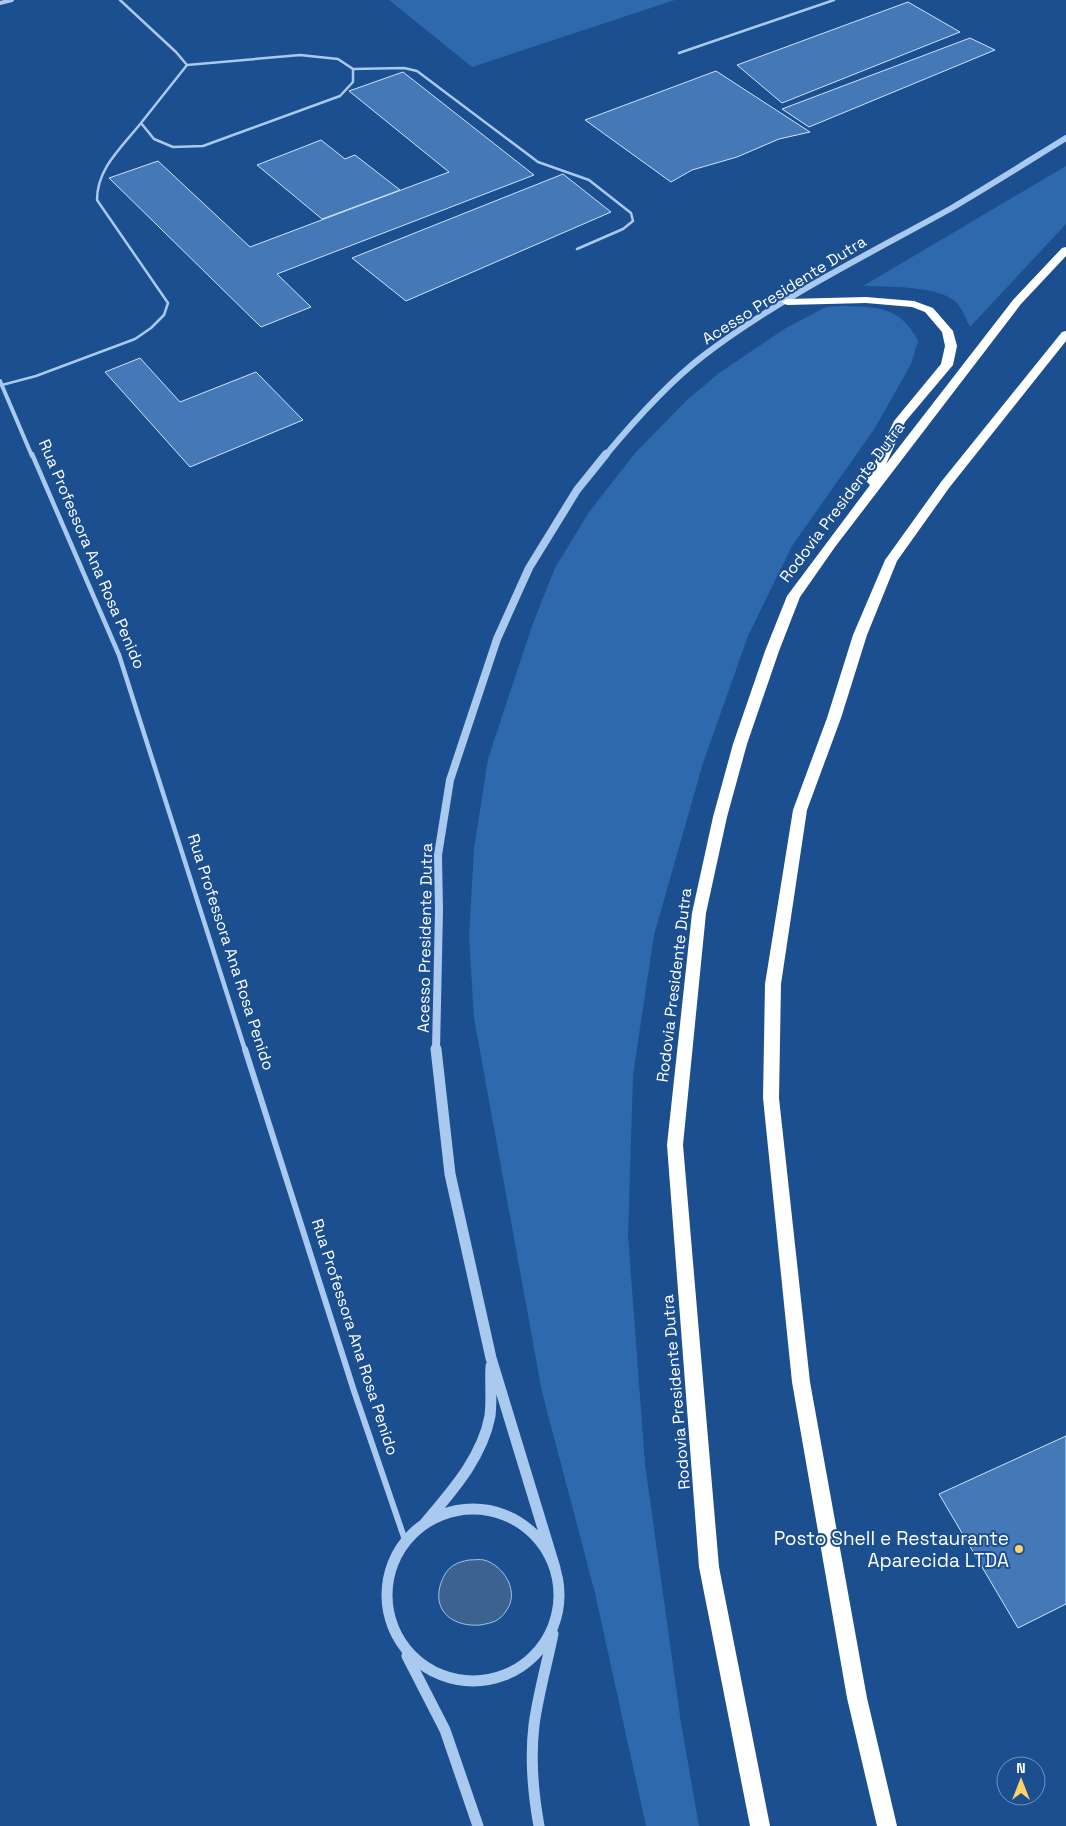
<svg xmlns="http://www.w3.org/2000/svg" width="1066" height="1826" font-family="'Space Grotesk',sans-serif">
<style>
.green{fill:#2e69ad}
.water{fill:#3c6290;stroke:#9cc4f0}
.building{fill:#4478b7;stroke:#cfe3fa}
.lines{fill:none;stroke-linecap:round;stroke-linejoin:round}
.service{stroke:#a9c9ee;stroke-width:2.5}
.minor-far2{stroke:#a9c9ee;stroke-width:4}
.minor-far1{stroke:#a9c9ee;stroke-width:4.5}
.minor{stroke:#a9c9ee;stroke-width:6}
.tertiary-far2{stroke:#a9c9ee;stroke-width:6}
.tertiary-far1{stroke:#a9c9ee;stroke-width:8}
.tertiary{stroke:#a9c9ee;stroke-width:11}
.motorway{fill:#fff;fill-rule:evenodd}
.poi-dot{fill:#ffd166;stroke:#1b4f8f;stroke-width:2}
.labels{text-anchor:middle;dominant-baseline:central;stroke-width:4;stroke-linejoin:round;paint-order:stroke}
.street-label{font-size:16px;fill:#fff;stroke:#1b4f8f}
.near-poi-label{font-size:19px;fill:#fff;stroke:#1b4f8f;text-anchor:end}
</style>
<rect width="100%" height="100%" fill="#1b4f8f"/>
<path class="green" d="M389,0H675L472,67Z
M1066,166V224L970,327C966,319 962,309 957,303C939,285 887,287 863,286Z
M842,306C876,307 901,306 918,341L911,364L875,428L792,546L748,636L703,763L654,935L633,1075L628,1235L645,1464L681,1723L699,1826H646L595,1593L542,1392L474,1018L469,937L474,849L488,759L532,626L555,568L589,512L636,452L688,399L719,373L786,328L826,307Z"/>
<path class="water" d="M469,1560C474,1560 480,1559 484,1560C505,1566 520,1593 506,1611C500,1621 492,1623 480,1625C456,1627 433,1614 440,1586C443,1577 446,1570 454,1565C459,1562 464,1561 469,1560Z"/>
<path class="building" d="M908,2L960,32L782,103L737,65Z
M970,38L995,50L809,127L782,109Z
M716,71L810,132L779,139L737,157L692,170L671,182L585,120Z
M403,72L534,175L277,274L311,307L261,327L109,178L158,161L250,247L449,172L349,91Z
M321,140L345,159L355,155L400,190L322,219L257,165Z
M563,174L611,212L406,301L352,258Z
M140,358L180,402L256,372L303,420L190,467L105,372Z
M1066,1436V1604L1018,1628L939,1494Z"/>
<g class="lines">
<path class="service" d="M120,0L176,52L187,65
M679,53L834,0
M300,55L338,59L353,69V82L340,96L203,146L173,147L154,139L141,123L187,65Z
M353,69L404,68L417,71L538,162L589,180L631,213L633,221L623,229L577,249
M2,385L36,376L135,339L151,328L164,315L168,303L97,200C97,168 122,147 141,123"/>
<path class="minor-far2" d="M0,3L12,0
M0,381L32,456"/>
<path class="minor-far1" d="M32,454L119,655L245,1050"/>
<path class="minor" d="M245,1049L354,1391L406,1543"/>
<path class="tertiary-far2" d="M605,456C634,421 668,383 703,356C779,298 867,255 950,209C989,186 1027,162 1066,138"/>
<path class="tertiary-far1" d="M436,1050L439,910L438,855L450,780L497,639L529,568L577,490L606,454"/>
<path class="tertiary" d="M436,1049L450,1174L491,1358L555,1568
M387 1595a86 86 0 1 1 172 0a86 86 0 1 1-172 0Z
M425,1523C452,1491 482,1458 490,1416C492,1399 490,1382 491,1366
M407,1656L445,1730L478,1826
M539,1826C533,1793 530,1759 534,1725C538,1695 547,1664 553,1634"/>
<path class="motorway" d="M1066,247V256L1021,304L835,547L800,597L779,651L747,744L727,817L706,913L683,1145L719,1567L770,1826H750L699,1567L667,1145L692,913L713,817L733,744L765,651L787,596L870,485L866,481L894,421L941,364L945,346L942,332L925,312L912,307L866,303L787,305L781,302L787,299L866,297L914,301L933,308L953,331L957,346L953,365L905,422L886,464L1013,300L1062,248Z
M1066,331V341L949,488L897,561L867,635L841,718L807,810L781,984L779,1098L810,1382L867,1698L897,1826H877L847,1698L792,1382L763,1098L765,984L793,810L827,718L853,635L885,560L941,482L1062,332Z"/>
</g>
<circle class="poi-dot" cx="1019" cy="1549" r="5"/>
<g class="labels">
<g class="street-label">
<text transform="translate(784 290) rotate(-32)">Acesso Presidente Dutra</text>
<text transform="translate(842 502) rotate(-53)">Rodovia Presidente Dutra</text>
<text transform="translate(92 554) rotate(67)">Rua Professora Ana Rosa Penido</text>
<text transform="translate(425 938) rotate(-89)">Acesso Presidente Dutra</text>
<text transform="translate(231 952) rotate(72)">Rua Professora Ana Rosa Penido</text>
<text transform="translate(674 985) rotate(-83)">Rodovia Presidente Dutra</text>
<text transform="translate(355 1337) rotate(72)">Rua Professora Ana Rosa Penido</text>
<text transform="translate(676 1392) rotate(-95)">Rodovia Presidente Dutra</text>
</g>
<g class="near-poi-label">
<text x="1009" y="1538">Posto Shell e Restaurante<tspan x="1009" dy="22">Aparecida LTDA</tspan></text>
</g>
</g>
<g transform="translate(1021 1781)"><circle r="24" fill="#1b4f8f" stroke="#7695bc"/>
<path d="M0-4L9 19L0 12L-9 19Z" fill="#ffd166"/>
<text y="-8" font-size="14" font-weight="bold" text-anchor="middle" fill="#ffffff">N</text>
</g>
</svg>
